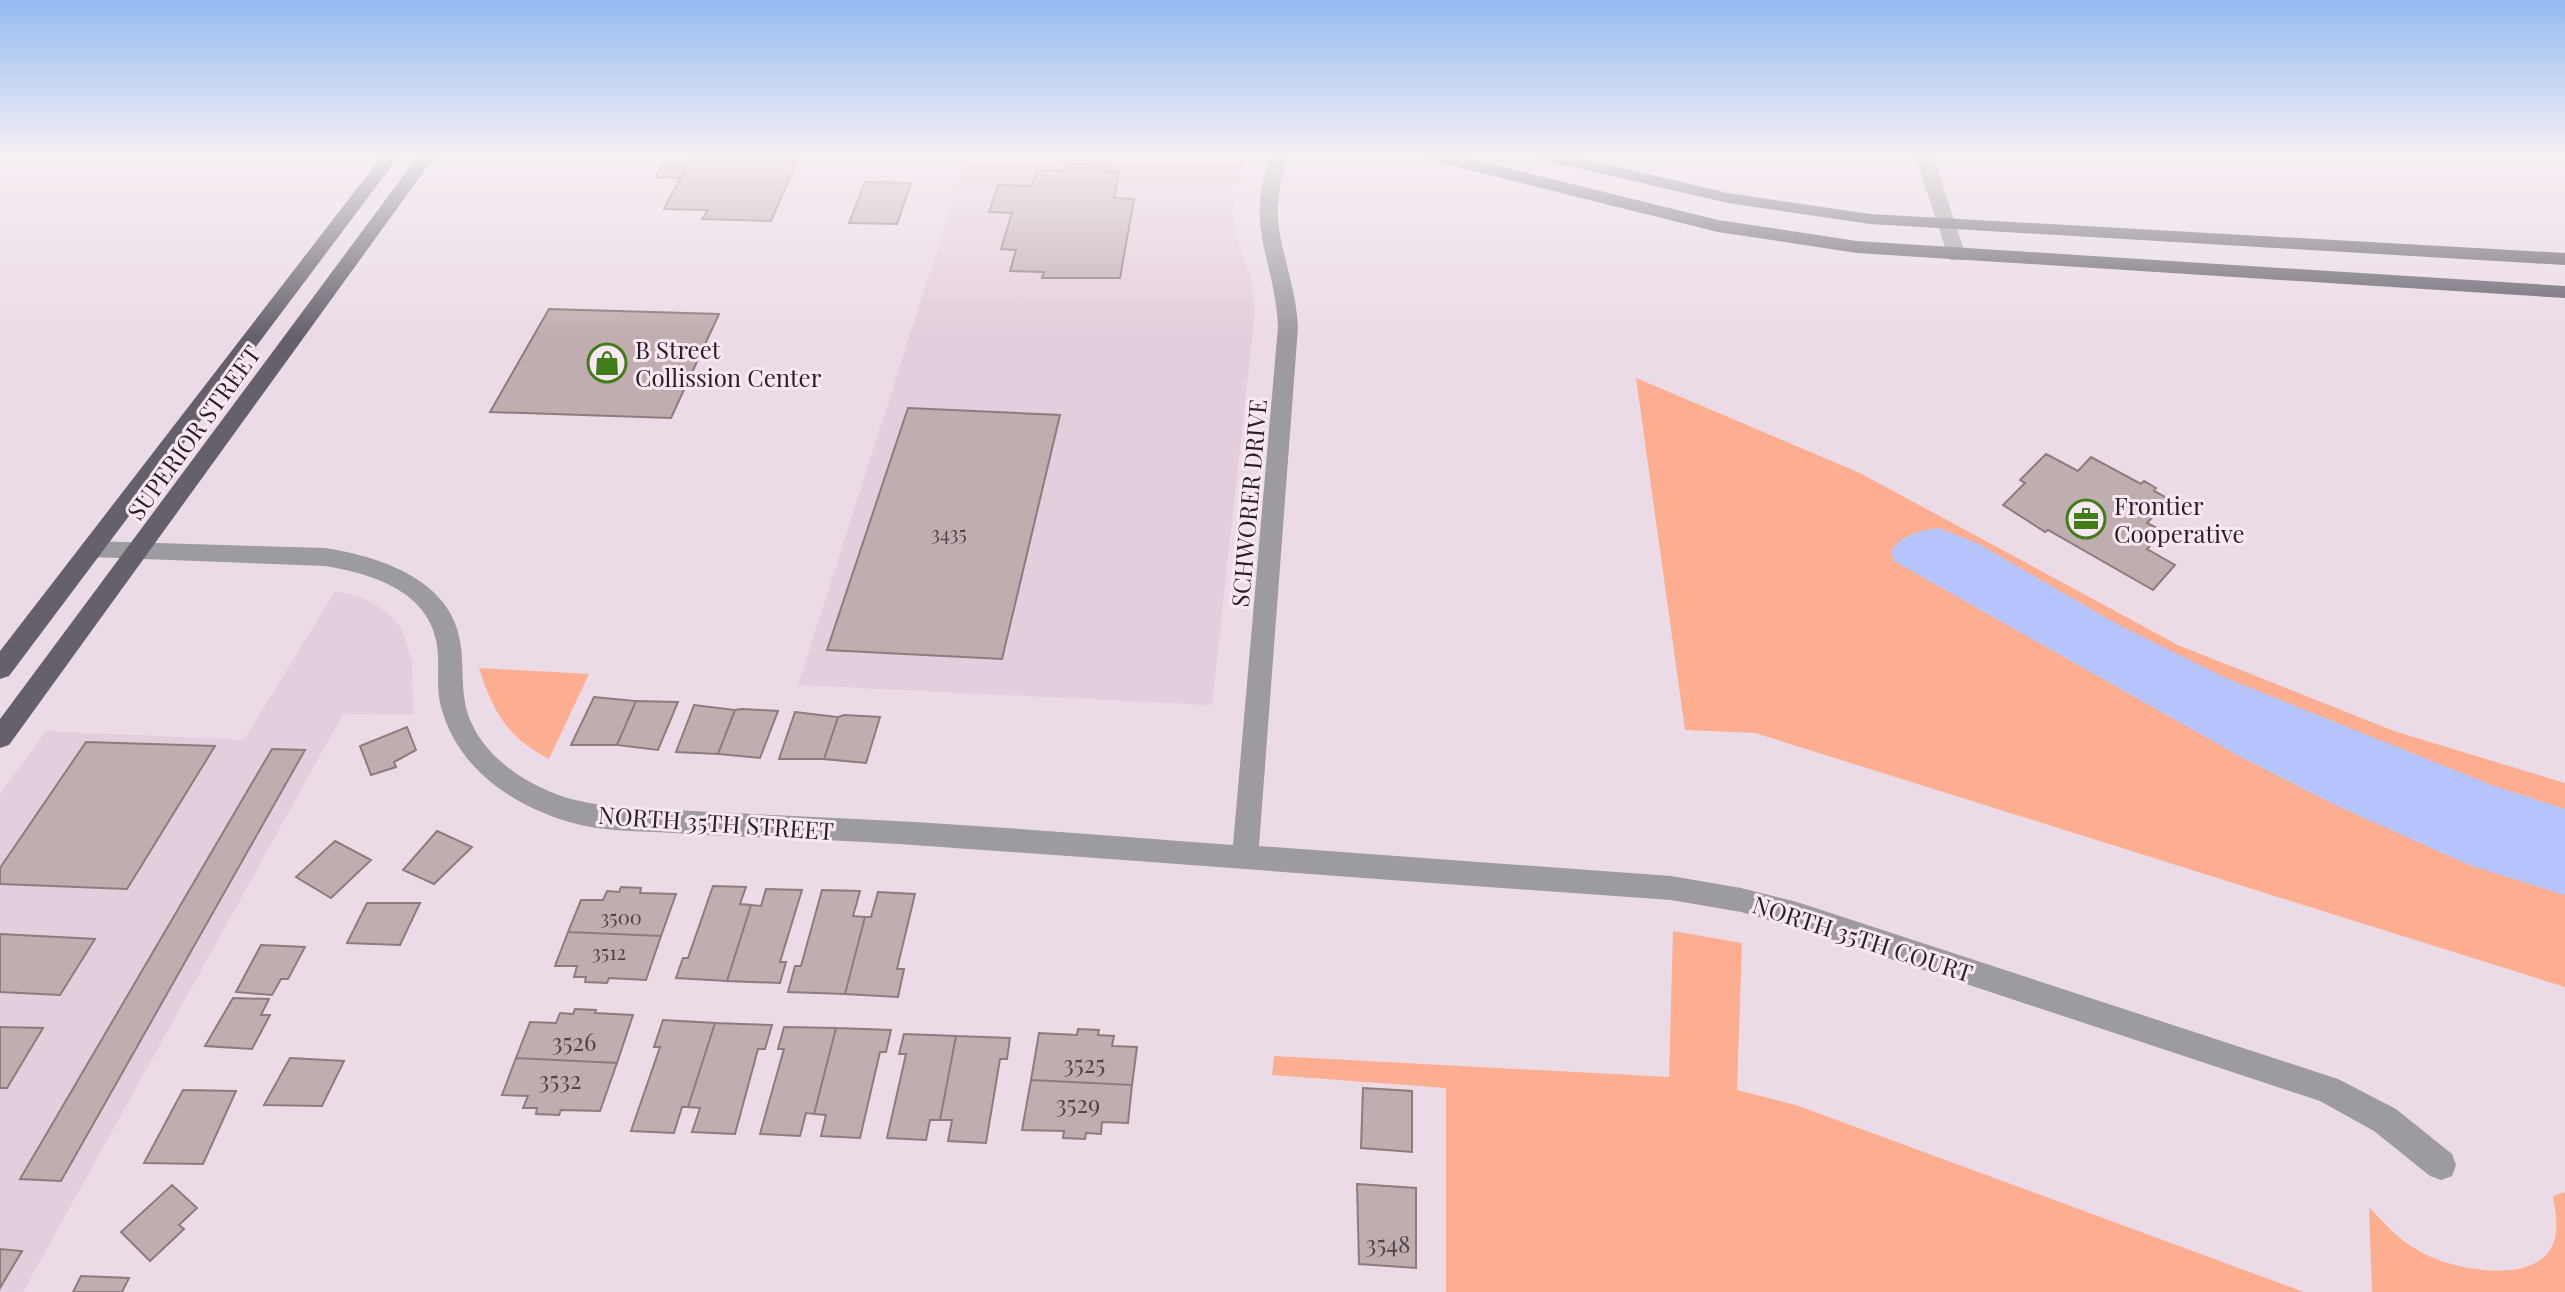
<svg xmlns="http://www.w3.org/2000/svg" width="2565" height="1292" font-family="'Playfair Display',serif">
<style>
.built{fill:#e4cddc}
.green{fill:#fdae91}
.water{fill:#b7c5fe}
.building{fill:#c0adaf;stroke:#8d7b7d;stroke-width:2}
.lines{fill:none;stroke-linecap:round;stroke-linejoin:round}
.minor{fill:#9d9aa0;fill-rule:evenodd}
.major{fill:#65606b;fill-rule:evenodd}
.labels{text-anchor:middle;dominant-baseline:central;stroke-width:6;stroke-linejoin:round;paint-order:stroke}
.number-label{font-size:20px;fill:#4e4548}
.poi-label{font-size:24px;fill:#282226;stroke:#f8e8f3;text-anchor:start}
.street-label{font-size:24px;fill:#282226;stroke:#f8e8f3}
.near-number-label{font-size:24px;fill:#4e4548}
</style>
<rect width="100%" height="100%" fill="#ebdbe6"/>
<path class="built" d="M967,156H1247L1233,209L1235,231L1251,279L1255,311L1212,705L798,685Z
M335,591L358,596L374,604L390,615L402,629L412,661L413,715L343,714L23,1292H0V794L46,731L244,740Z"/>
<path class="green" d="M1636,378L1860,473L2178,645L2394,731L2565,783V987L1755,733L1685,730Z
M479,668L589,674L549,759C507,737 493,712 479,668Z
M1673,931L1742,943L1737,1090L1796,1105L2304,1292H1446V1088L1272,1075L1274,1056L1669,1077Z
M2565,1192V1292H2372L2369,1207C2384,1223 2399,1240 2419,1251C2448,1268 2521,1284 2547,1254C2561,1238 2556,1214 2553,1196Z"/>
<path class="water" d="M1939,528L1979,544L2117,624L2226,678L2494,786L2565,809V895L2469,865L2335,805L2239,756L1894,561L1891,551C1902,535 1920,530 1939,528Z"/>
<path class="building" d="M692,156H799L771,221L702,219L708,210L664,209Z
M1065,164L1109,165L1107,172H1119L1114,198L1134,199L1120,278H1042L1044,272L1010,271L1016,250L1001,249L1012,213L989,212L998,185L1032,186L1037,170L1063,171Z
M662,165L687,166L681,178L656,177Z
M865,182L911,183L897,224L849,223Z
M549,309L719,314L671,418L490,412Z
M908,408L1060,415L1002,659L827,650Z
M2046,454L2078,471L2091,457L2141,484L2144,481L2156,488L2154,491L2169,499L2147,523L2163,531L2147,549L2175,565L2153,590L2048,530L2045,532L2003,505L2025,483L2020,480Z
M594,697L636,701L617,745H571Z
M636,701L678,702L658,750L617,745Z
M694,705L735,710L718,754L676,752Z
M742,709L778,711L760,758L718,754L735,710Z
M795,712L838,717L824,759H779Z
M844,715L880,717L866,763L824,759L838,717Z
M407,727L416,750L394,762L396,767L371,775L360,746Z
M86,742L215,746L127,889L0,884V868Z
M272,749L305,750L61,1181L20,1179Z
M437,831L472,847L434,884L403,870Z
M335,841L371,860L331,898L296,877Z
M713,886L746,887L740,904L751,905L727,981L676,978L683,958H688Z
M621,887L641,888L640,893L676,894L661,936L568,932L581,900H603L607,891L619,892Z
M766,889L802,890L780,962H786L780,983L727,981L751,905L761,906Z
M822,890L860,891L853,916L865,917L845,994L788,992L795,966H801Z
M878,892L915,894L897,969H904L898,997L845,994L865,917H871Z
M367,903H420L400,945L347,943Z
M568,932L661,936L646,980L609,978L607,983L585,982L586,977H574L577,966H555Z
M0,934L95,939L60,995L0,992Z
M261,945L305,947L288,979H281L272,995L236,992Z
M233,998L269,999L261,1015H270L252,1049L205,1046Z
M575,1009L596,1010L595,1013L633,1015L617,1063L516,1058L530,1022L556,1023L560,1013L573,1014Z
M663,1020L715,1023L688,1107H682L674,1133L631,1131L660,1047H654Z
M715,1023L772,1025L765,1049H758L735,1134L692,1132L700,1108L688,1107Z
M0,1027L43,1028L7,1088H0Z
M784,1027L836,1028L814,1114L806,1113L800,1136L760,1134L784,1049H778Z
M836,1028L891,1030L886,1052H880L860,1138L821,1136L826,1115L814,1114Z
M1078,1029L1099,1030L1098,1035L1114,1036L1112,1046L1137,1047L1132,1085L1031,1080L1039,1033L1077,1035Z
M904,1034L956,1036L940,1120H930L926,1140L887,1138L906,1054H899Z
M956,1036L1010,1038L1007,1059H1000L986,1143L948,1141L952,1120H940Z
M290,1058L344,1061L322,1106L264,1105Z
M516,1058L617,1063L600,1111L561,1110L559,1115L536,1114L537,1108H523L528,1096L502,1095Z
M1031,1080L1132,1085L1128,1123L1102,1122L1101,1134L1086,1133L1085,1139L1063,1138L1064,1131L1022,1130Z
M1363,1088L1412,1091V1152L1361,1148Z
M183,1090L236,1091L203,1164L144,1163Z
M1357,1184L1416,1188V1268L1359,1264Z
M172,1185L197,1208L179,1225L184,1229L150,1261L121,1232Z
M0,1249L22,1251L0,1288Z
M81,1276L129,1278L122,1292H73Z"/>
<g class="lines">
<path class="minor" d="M1271,156H1289C1261,226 1294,259 1298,327L1259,846L1671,876L1741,888L1797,902L2338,1079L2396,1109L2452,1154L2456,1165L2452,1176L2441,1180L2430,1176L2374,1131L2320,1101L1797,928L1741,912L1671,900C1413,882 1157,862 899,844C824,839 749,838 674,833C639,831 603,832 569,822C511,804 458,769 441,707C435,685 441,662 436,640C426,590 369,573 325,566L91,557L83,555L80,549L83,543L91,541L325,548C381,557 454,580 461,647C464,673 460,699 472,724C485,753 514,775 542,788C582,808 628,807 672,810C726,813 780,815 835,818C968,824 1100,835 1233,845L1278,327C1275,259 1243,226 1271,156Z
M1915,156H1933L1966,256L1964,260H1950L1948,256Z"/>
<path class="major" d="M382,156H399L9,676L0,679V651Z
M418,156H435L9,745L0,748V719Z
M1427,156H1458L1718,220L1857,241L2565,286V298L1857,253L1718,232L1429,160Z
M1540,156H1572L1728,193L1870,214L2565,253V265L1870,224L1728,203L1542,160Z"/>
</g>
<linearGradient id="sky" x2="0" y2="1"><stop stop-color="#94bbf1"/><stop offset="0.46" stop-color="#f6eff4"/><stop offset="1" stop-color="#f6eff4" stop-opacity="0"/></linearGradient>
<rect width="2565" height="337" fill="url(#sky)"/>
<defs>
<symbol id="shop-ring" viewBox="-11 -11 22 22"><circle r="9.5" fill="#f8e8f3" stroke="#417d19" stroke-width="1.5"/><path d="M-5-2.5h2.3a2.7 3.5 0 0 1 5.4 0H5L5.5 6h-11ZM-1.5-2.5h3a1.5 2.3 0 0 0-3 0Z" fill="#417d19"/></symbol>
<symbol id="office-ring" viewBox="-11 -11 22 22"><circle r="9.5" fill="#f8e8f3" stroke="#417d19" stroke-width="1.5"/><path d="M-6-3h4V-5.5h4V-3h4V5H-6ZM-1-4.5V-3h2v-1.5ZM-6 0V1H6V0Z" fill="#417d19"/></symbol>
</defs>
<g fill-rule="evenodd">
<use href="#shop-ring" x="585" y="341" width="44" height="44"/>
<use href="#office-ring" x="2064" y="497" width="44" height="44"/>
</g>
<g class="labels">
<g class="number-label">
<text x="949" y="532">3435</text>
<text x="621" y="916">3500</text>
<text x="609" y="951">3512</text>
</g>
<g class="poi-label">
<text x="635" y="349">B Street<tspan x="635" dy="28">Collission Center</tspan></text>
<text x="2114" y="505">Frontier<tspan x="2114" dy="28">Cooperative</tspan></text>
</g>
<g class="street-label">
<text transform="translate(193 432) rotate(-54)">SUPERIOR STREET</text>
<text transform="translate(1248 503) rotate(-85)">SCHWORER DRIVE</text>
<text transform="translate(716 822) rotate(4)">NORTH 35TH STREET</text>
<text transform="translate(1863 938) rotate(18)">NORTH 35TH COURT</text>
</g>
<g class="near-number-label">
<text x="574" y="1041">3526</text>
<text x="1084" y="1063">3525</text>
<text x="560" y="1079">3532</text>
<text x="1078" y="1103">3529</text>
<text x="1388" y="1243">3548</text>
</g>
</g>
</svg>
